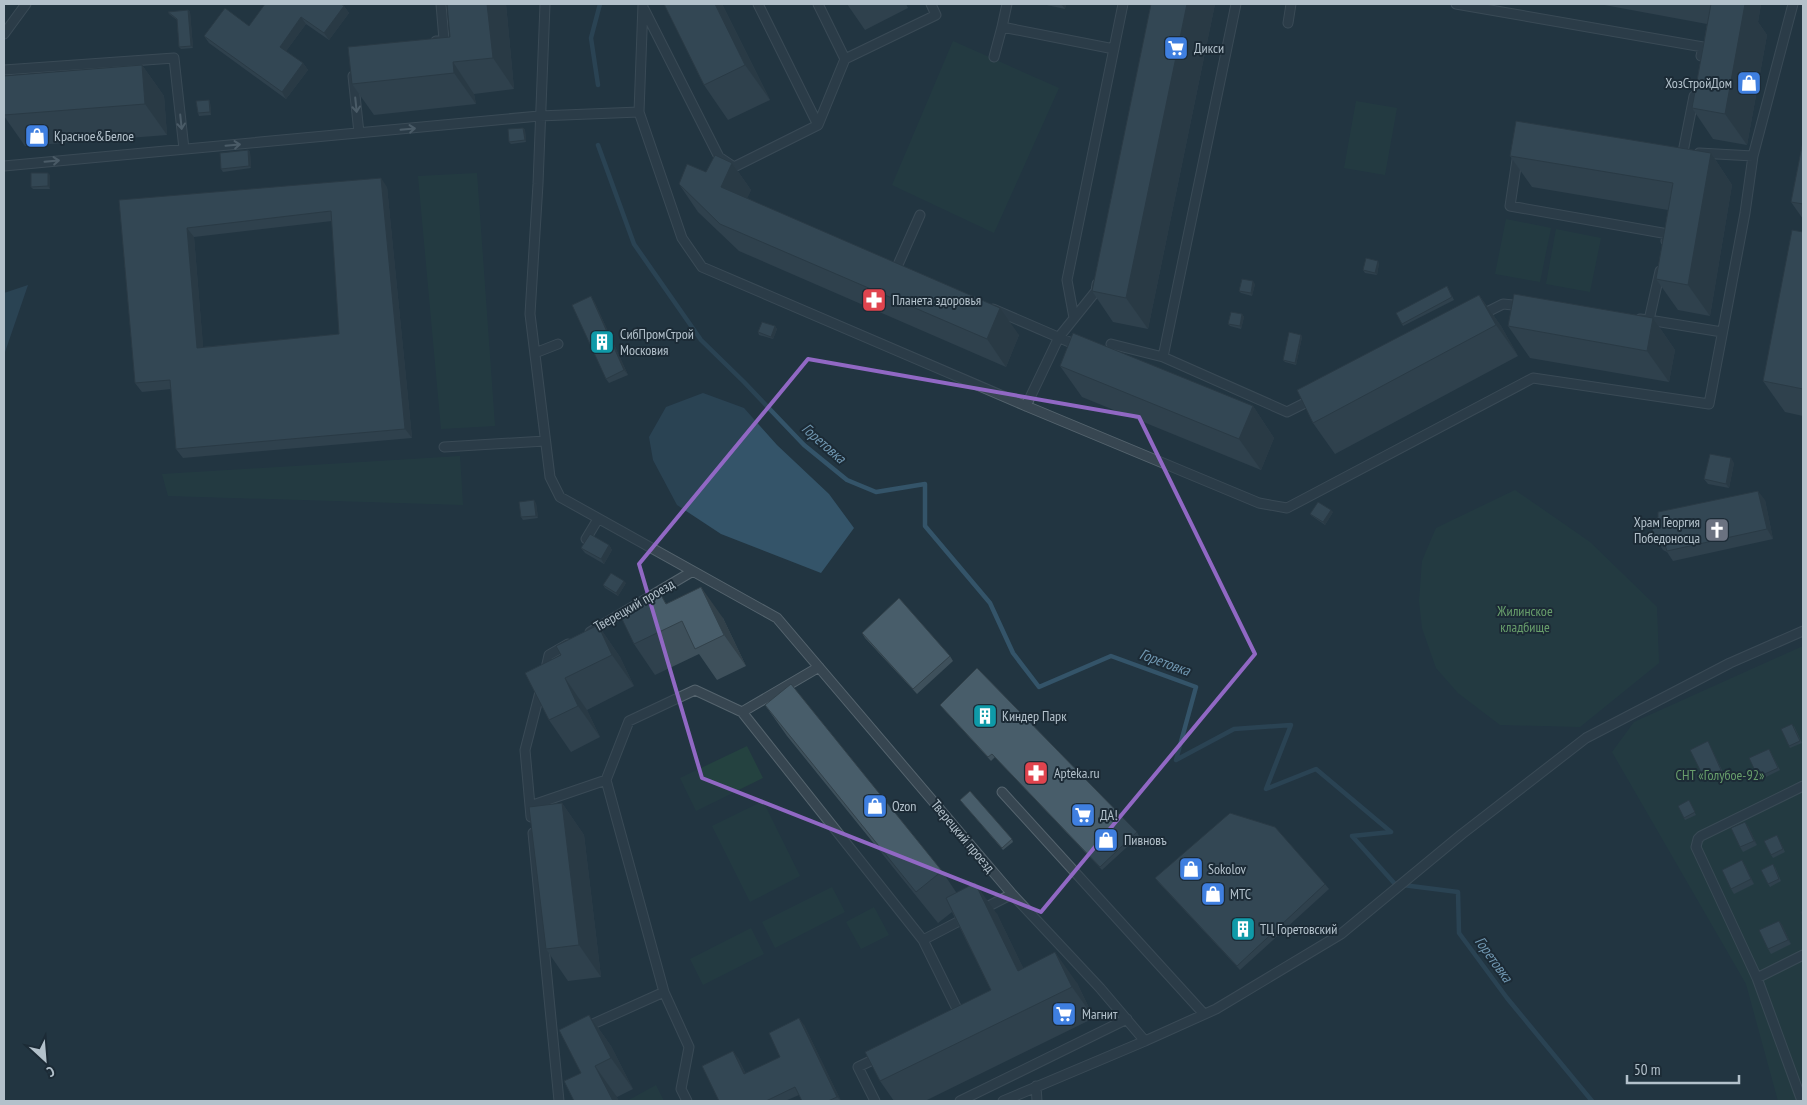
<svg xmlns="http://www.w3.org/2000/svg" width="1807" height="1105" font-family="'PT Sans Narrow',sans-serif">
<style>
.green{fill:#244240}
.water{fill:#345469}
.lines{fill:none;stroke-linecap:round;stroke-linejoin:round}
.stream{stroke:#345469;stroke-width:4.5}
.lane-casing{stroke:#55646e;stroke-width:11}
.lane{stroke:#374651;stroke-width:9}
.wall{fill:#3e505b;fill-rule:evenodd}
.shaded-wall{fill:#32414a}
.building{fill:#485d6a;stroke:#32414a;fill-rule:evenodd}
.oneway{stroke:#7b8a94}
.marked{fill:none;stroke:#9168c4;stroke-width:4;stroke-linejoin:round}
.labels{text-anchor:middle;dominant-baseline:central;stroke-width:4;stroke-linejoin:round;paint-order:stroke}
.poi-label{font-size:14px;fill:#b3c1cb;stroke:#1c2b36;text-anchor:start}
.street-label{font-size:14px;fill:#b3c1cb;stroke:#1c2b36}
.park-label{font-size:14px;fill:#689e6b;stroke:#1c2b36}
.water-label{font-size:15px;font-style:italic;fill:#7097b1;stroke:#1c2b36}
</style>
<rect width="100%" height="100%" fill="#223541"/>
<path class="green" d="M953,41L1059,88L994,233L892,185Z
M1356,101L1397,108L1385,175L1344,168Z
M477,173L495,426L441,429L418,176Z
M1506,219L1551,228L1540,282L1495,274Z
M1556,229L1601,238L1590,292L1546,284Z
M460,456L463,505L168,496L162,474Z
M1515,490L1590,542L1657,607L1659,663L1580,727L1500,725L1458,693L1436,668L1422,628L1419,601L1422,561L1436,528Z
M1803,646V1101H1778L1746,984L1612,752L1634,722Z
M747,746L763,778L696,811L680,778Z
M763,801L800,876L750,902L712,826Z
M832,887L845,912L775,948L762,922Z
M874,907L889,935L861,949L846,922Z
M751,928L764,954L703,985L690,959Z
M656,1085L664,1101H627Z"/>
<path class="water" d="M28,285L4,355V293Z
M703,393L744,408L777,445L829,494L854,528L821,573L721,534L677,505L653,460L649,437L666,407Z"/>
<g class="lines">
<path class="stream" d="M598,85L591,38L600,4
M598,145L634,244L701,340L744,382L804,445L847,480L876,492L925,484V526L990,603L1013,653L1039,687L1111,656L1196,687L1176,760L1234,729L1291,725L1266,789L1316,769L1391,832L1352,836L1395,884L1458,892L1459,933L1507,998L1592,1101"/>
<defs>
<path id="lane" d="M545,4L538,184L530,314L550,477L560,497L777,618L1012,894L1100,988L1145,1041L1003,1101
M643,4L639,112L682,238L702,267L1026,406L1259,503L1287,508L1533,378L1709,404L1745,213L1753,156L1793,4
M818,4L845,59
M1007,4L1002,27L1114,49
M1236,4L1163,357L1287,412L1313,399
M1456,4L1703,47L1701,56
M644,9L719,157L734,167L818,125L758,4
M1288,23L1291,4
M4,34L26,4
M436,41L444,40L441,4
M994,57L1002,27
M4,70L174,58L184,149
M353,76L359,133
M818,125L845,59L936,15L931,4
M1683,152L1694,96
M1518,153L1510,206L1668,234L1666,241
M1699,153L1753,156
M4,166L539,116L639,112
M897,267L920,215
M993,309L1074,344
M1481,315L1503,304L1523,306
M1074,318L1067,280L1123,4
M1640,319L1649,320L1660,271
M1649,320L1722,332
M1111,344L1163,357
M535,353L558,344
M1026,406L1059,337L1096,291L1097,284
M444,447L545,441
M586,539L598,519
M590,632L693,571
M819,667L742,712L923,940
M545,673L549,655L568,644
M1002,792L1204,1014
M530,806L606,780
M531,817L525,750L541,688
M533,833L559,1101
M981,910L1012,894
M1757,978L1803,955
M664,992L606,780L629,721L695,690L742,712
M961,1017L923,940L967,917
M584,1028L664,992L689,1047L681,1089L687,1101
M1145,1041L1216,1009L1341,934L1462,834L1586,738L1730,663L1803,631
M1036,1086L1037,1101
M875,1101L858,1067L879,1057
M960,1101L1127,1019
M1802,1101L1757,978L1696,847L1698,839L1701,836L1803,786"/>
</defs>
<use href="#lane" class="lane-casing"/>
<use href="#lane" class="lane"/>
</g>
<path class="wall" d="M506,4L514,89L474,94L476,104L374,115L352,84L450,37Z
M664,4H722L770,100L728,120L704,85Z
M847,4H906L908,8L865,30Z
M1042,4H1066L1065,9Z
M1151,4H1215L1148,329L1113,322L1092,291Z
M1599,4H1761L1758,22L1767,35L1747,145L1713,139L1692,108L1707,24Z
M344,6L349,13L329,40L306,24L286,51L303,63L308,70L286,99L209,43L204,36Z
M188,10L190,12L193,48L181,49L179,47L177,20L169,14L168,12Z
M142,65L164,96L167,135L25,146L4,116V76Z
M209,100L210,102L211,115L199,116L198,113Z
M523,128L525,130L526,142L511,144L509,142Z
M1803,141V219L1791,202Z
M248,150L250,152L251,168L223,172L221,169Z
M1711,153L1732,185L1710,316L1678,310L1656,279L1668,210L1532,187L1510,156Z
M732,163L751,190L747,198L1019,335L1006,367L739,251L698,212L679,184L706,172Z
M50,175V189H33L31,187Z
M387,187L412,438L183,458L176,449L171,389L142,392L135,383L119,200ZM332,221L339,334L203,347L194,237Z
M1803,232V416L1785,412L1763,381Z
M1379,263L1377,275L1365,273L1363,270Z
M1255,284L1252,296L1241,293L1239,291Z
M1447,286L1454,300L1403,326L1402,324Z
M1479,295L1501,326L1518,356L1335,454L1313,423Z
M594,301L628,375L609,383L606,379Z
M1242,314L1244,317L1241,329L1230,326L1228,324Z
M1653,318L1675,350L1669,382L1530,358L1508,326Z
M775,326L777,329L773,339L759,335L758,332Z
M1301,335L1302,337L1296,365L1285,362L1283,360Z
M1060,366L1253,406L1274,438L1261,470L1082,397Z
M1734,463L1729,488L1708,484L1704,479Z
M1765,500L1773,539L1673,561L1667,552L1663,550L1652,534Z
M536,503L538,518L523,520L521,517Z
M1333,512L1325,525L1312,516L1310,514Z
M609,545L612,550L604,564L585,553L581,548Z
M626,583L618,596L605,588L603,585Z
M667,603L723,618L746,666L717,680L699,654L655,675L634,644Z
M598,625L620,657L634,686L587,710L600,737L571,752L549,720L561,655Z
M862,633L950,656L953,661L917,694L865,638Z
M765,705L942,871L956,892L997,914L1023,968L1077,983L1094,1018L925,1101H894L880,1081L991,990L952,912L938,923L787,736Z
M940,705L1137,832L1139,836L1102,870L995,757L991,761Z
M1794,726L1802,743L1790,748L1789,746Z
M1709,744L1723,772L1705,781L1704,778Z
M1769,749L1780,770L1760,780L1758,777Z
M962,802L1012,839L1013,842L1003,850Z
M562,803L584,835L601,977L568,981L546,949Z
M1690,803L1696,815L1685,820L1684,818Z
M1748,826L1757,845L1743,852L1740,847Z
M1778,837L1785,852L1773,858L1771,855Z
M1745,865L1754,884L1734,894L1731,889Z
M1775,867L1781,881L1770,887L1768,884Z
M1155,878L1325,884L1329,889L1240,970L1159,883Z
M1779,921L1782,925L1791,944L1771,954L1768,949Z
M589,1015L611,1046L633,1089L617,1097L581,1073Z
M804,1025L841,1101H802L799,1095L785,1101H719L738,1058L746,1074L780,1057Z"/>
<path class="shaded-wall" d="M487,4H506L514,89L493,58Z
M715,4H722L770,100L745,65Z
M1061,4H1066L1065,9Z
M1187,4H1215L1148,329L1126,298Z
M1736,4H1761L1758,22L1767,35L1747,145L1725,114Z
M344,6L349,13L329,40L324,33Z
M188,10L190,12L193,48L191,46Z
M301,17L306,24L284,54L280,47Z
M453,62L474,94L476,104L454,73Z
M303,63L308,70L286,99L282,92Z
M142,65L164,96L167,135L145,104Z
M209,100L210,102L211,115L210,112Z
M523,128L525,130L526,142L525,140Z
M248,150L250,152L251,168L249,166Z
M1711,153L1732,185L1710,316L1688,285Z
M732,163L751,190L740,214L721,187Z
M48,173L50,175V189L48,186Z
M381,178L387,187L412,438L405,429Z
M187,228L194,237L204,357L197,348Z
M1378,261L1379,263L1377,275L1375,273Z
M1253,281L1255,284L1252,296L1251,293Z
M1479,295L1501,326L1518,356L1496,325Z
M591,296L594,301L628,375L624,370Z
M1000,308L1019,335L1006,367L987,339Z
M1242,314L1244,317L1241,329L1240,326Z
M1653,318L1675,350L1669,382L1647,351Z
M775,326L777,329L773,339L771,337Z
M1301,335L1302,337L1296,365L1295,363Z
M1253,406L1274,438L1261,470L1239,439Z
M1731,458L1734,463L1729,488L1726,484Z
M1758,491L1765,500L1773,539L1767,529Z
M534,500L536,503L538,518L536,516Z
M1331,510L1333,512L1325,525L1323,522Z
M609,545L612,550L604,564L601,559Z
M624,581L626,583L618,596L616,593Z
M701,587L723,618L746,666L724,635Z
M598,625L620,657L634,686L612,655Z
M565,678L587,710L600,737L578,706Z
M562,803L584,835L601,977L579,945Z
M1745,822L1748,826L1757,845L1754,841Z
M1742,860L1745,865L1754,884L1751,879Z
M975,883L997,914L1040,1002L1018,971Z
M1779,921L1782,925L1791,944L1788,940Z
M1055,952L1077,983L1094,1018L1072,987Z
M589,1015L611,1046L633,1089L611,1058Z
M799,1018L804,1025L841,1101L837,1097Z
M733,1051L738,1058L749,1081L744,1074Z
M595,1066L617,1097L619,1101H613Z"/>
<path class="building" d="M265,4H341L344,6L324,33L301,17L280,47L303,63L282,92L204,36L225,8L249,26Z
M447,4H487L493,58L453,62L454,73L352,84L348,47L450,37Z
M664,4H715L745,65L704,85Z
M1151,4H1187L1126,298L1092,291Z
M1711,4H1745L1725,114L1692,108Z
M188,10L191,46L179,47L177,19L168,12Z
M142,65L145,104L4,115V76Z
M209,100L210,112L198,113L196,101Z
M1516,121L1711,153L1688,285L1656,279L1673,183L1510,156Z
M523,128L525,140L509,142L508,129Z
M1803,141V204L1791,202Z
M248,150L249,166L221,169L220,153Z
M715,155L732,163L721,187L1000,308L987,339L720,224L679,184L687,164L706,172Z
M31,173H48V186L31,187Z
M381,178L405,429L176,449L170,380L135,383L119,200ZM331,211L339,334L197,348L187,228Z
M1792,230L1803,232V389L1763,381Z
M1366,258L1378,261L1375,273L1363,270Z
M1242,279L1253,281L1251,293L1239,291Z
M1447,286L1452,297L1402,324L1396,313Z
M1514,294L1653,318L1647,351L1508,326Z
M1479,295L1496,325L1313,423L1297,390Z
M591,296L624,370L606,379L572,305Z
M1231,312L1242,314L1240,326L1228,324Z
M762,322L775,326L771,337L758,332Z
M1289,332L1301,335L1295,363L1283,360Z
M1073,333L1253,406L1239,439L1060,366Z
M1710,454L1731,458L1726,484L1704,479Z
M1758,491L1767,529L1667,551L1665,545L1657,541L1652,534L1653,526L1658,517V512Z
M534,500L536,516L521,517L519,502Z
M1318,502L1331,510L1323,522L1310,514Z
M590,534L609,545L601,559L581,548Z
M611,573L624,581L616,593L603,585Z
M701,587L724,635L695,649L682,621L634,644L620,615L661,595L666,604Z
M899,598L950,656L913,689L862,633Z
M598,625L612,655L565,678L578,706L549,720L525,673L561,655L556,646Z
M977,668L1137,832L1100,867L992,754L988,757L940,705Z
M791,684L942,871L916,892L765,705Z
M1792,724L1800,741L1789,746L1781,729Z
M1708,741L1721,770L1704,778L1690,750Z
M1769,749L1778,768L1758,777L1749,758Z
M970,791L1012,839L1002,848L960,800Z
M1689,800L1695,812L1684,818L1678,806Z
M562,803L579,945L546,949L529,807Z
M1230,813L1275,827L1325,884L1237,966L1155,878Z
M1745,822L1754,841L1740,847L1731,828Z
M1777,835L1783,849L1771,855L1764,841Z
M1742,860L1751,879L1731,889L1722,870Z
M1773,864L1779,879L1768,884L1761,870Z
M975,883L1018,971L1055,952L1072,987L880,1081L865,1052L991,990L946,898Z
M1803,911V917L1801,912Z
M1779,921L1788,940L1768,949L1759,930Z
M589,1015L611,1058L595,1066L613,1101H574L564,1081L581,1073L559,1030Z
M799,1018L837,1097L828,1101H802L795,1087L766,1101H719L702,1066L733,1051L744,1074L780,1057L769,1033Z"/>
<defs><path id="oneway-shaft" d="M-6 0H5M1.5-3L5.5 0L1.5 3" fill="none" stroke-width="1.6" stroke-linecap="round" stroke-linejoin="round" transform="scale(1.25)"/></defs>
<g class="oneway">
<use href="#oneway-shaft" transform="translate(356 105) rotate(84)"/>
<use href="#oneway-shaft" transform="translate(181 122) rotate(84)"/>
<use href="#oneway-shaft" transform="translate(408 129) rotate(-5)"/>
<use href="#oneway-shaft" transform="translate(233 145) rotate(-5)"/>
<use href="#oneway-shaft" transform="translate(52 161) rotate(-5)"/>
</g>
<path d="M0 0H1807V1105H0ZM808,359L1139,417L1255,654L1041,912L702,778L639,564Z" fill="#223541" fill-opacity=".55" fill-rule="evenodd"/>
<path class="marked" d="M808,359L1139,417L1255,654L1041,912L702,778L639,564Z"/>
<defs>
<symbol id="supermarket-square" viewBox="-11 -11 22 22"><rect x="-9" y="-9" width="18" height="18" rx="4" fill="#3f7fe0" stroke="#1c2b36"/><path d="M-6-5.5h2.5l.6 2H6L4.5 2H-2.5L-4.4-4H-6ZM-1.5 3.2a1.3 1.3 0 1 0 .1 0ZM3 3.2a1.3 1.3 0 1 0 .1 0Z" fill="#fff"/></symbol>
<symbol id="shop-square" viewBox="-11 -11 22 22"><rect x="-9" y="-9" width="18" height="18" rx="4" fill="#3f7fe0" stroke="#1c2b36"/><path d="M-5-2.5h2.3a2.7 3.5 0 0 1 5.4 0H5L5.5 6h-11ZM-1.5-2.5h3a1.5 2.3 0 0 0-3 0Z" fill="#fff"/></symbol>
<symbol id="pharmacy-square" viewBox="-11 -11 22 22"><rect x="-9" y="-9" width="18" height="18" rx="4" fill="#e0444e" stroke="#1c2b36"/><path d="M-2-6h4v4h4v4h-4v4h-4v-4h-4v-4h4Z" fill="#fff"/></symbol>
<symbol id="building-square" viewBox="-11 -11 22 22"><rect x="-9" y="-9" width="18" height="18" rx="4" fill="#0f9aa8" stroke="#1c2b36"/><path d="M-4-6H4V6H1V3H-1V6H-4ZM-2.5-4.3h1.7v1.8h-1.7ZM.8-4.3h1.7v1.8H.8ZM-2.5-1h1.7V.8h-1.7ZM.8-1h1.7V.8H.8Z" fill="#fff"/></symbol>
<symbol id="church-square" viewBox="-11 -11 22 22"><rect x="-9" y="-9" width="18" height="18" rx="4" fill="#6b7280" stroke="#1c2b36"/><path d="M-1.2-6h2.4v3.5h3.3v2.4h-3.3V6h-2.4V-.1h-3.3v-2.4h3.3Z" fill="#fff"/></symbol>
</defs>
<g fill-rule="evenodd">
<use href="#supermarket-square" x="1162" y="34" width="28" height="28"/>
<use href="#shop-square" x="1735" y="69" width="28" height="28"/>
<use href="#shop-square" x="23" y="122" width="28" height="28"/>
<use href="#pharmacy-square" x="860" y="286" width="28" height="28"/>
<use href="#building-square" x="588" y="328" width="28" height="28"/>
<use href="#church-square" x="1703" y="516" width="28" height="28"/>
<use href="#building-square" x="971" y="702" width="28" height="28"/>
<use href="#pharmacy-square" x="1022" y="759" width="28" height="28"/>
<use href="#shop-square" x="861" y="792" width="28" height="28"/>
<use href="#supermarket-square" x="1069" y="801" width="28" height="28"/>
<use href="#shop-square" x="1092" y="826" width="28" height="28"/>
<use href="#shop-square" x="1177" y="855" width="28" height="28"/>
<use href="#shop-square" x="1199" y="880" width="28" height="28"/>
<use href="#building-square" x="1229" y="915" width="28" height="28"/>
<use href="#supermarket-square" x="1050" y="1000" width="28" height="28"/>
</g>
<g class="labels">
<g class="poi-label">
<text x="1194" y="48">Дикси</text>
<text x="1732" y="83" text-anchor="end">ХозСтройДом</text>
<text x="54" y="136">Красное&amp;Белое</text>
<text x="892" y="300">Планета здоровья</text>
<text x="620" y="334">СибПромСтрой<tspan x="620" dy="16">Московия</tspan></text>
<text x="1700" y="522" text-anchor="end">Храм Георгия<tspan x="1700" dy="16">Победоносца</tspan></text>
<text x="1002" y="716">Киндер Парк</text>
<text x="1054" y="773">Apteka.ru</text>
<text x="892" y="806">Ozon</text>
<text x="1100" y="815">ДА!</text>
<text x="1124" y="840">Пивновъ</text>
<text x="1208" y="869">Sokolov</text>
<text x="1230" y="894">МТС</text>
<text x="1260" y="929">ТЦ Горетовский</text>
<text x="1082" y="1014">Магнит</text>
</g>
<g class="street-label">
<text transform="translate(634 605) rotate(-30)">Тверецкий проезд</text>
<text transform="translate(963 836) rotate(50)">Тверецкий проезд</text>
</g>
<g class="park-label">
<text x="1525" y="611">Жилинское<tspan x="1525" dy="16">кладбище</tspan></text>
<text x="1720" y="775">СНТ «Голубое-92»</text>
</g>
<g class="water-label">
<text transform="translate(824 443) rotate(41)">Горетовка</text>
<text transform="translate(1165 662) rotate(20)">Горетовка</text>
<text transform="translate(1494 959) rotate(54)">Горетовка</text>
</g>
</g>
<rect width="1807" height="1105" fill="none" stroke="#b3c1cb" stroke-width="10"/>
<g transform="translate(45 1060) rotate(154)" stroke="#1c2b36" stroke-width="4" paint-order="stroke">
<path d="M0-4L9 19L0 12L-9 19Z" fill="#b3c1cb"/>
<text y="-8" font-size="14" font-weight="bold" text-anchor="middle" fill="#b3c1cb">С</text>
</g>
<path d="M1627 1075v8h112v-8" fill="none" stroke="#b3c1cb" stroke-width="2.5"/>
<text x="1634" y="1075" font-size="15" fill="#b3c1cb" stroke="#1c2b36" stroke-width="4" paint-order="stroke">50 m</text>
</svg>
